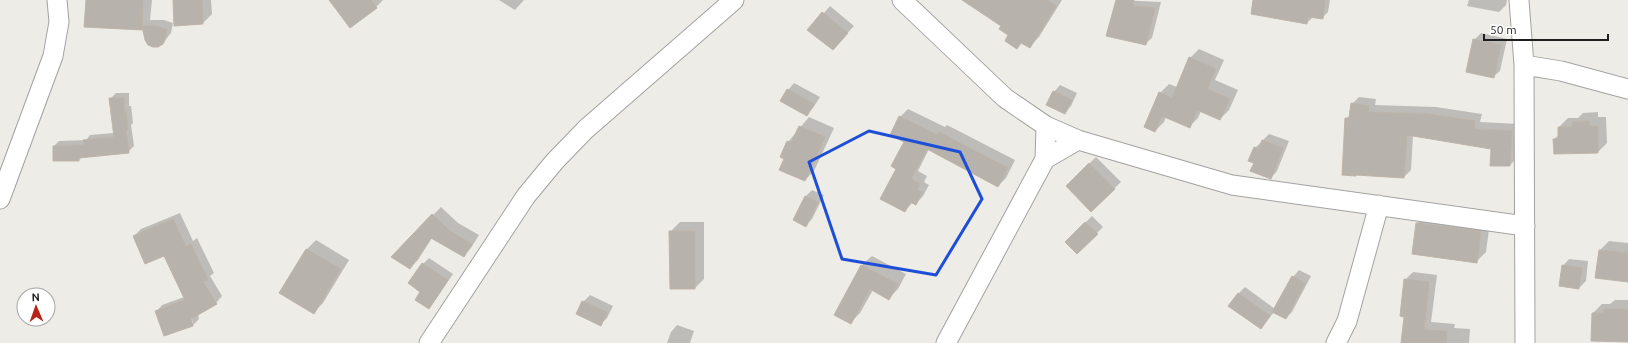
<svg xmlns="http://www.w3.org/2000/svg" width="1628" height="343" font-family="Ubuntu,sans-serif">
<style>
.shadow{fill:#0003;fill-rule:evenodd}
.building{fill:#b7b2ab;stroke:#beb4a9}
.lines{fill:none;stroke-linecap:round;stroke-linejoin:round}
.minor-casing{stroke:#a2a2a2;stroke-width:21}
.minor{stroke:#fff;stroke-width:19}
.marked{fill:none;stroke:#1d4ed8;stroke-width:3;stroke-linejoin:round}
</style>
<rect width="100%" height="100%" fill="#eeece6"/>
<path class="shadow" d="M87,0H152L150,20H164L173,23L171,33L162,44L144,27L141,29Z
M174,0H211L212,14L203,23Z
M330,0H383L376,7Z
M499,0H524L515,10Z
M964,0H1062L1039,37L1029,47L1022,42L1017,47L1002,25Z
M1118,0L1161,2L1152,38L1145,44Z
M1254,0H1330L1328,12L1322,18L1313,17L1307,23Z
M1469,0H1507L1506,5L1499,12L1467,6Z
M830,6L854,26L833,49L809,30Z
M1481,33L1507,39L1500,71L1493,77L1474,40Z
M1199,49L1224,60L1215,80L1238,90L1229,110L1220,119L1201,111L1198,118L1189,127L1166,117L1164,122L1155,131L1160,93L1169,84L1177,87L1190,58Z
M794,83L820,97L813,108L807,114L788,90Z
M1060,85L1077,93L1071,106L1065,113L1054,92Z
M116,93H129V106H131L133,123L131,125L134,146L128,152L82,157L79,160L54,146L59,141L86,140L90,135L114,133L110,99Z
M1359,97L1376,99L1375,105L1436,107L1482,114L1480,122L1519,124L1517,158L1510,165H1491L1492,148L1413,135L1411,170L1404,177L1357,174L1356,175L1346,119L1350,115L1352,104Z
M908,109L945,127L947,125L1015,160L1006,178L998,186L929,149L918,171L927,176L924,182L929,185L923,196L916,204L913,202L905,211L897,168L905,141L900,117Z
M1598,112V117H1606L1607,143L1598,152L1554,139L1559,135V127L1568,118H1578L1583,113Z
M809,117L834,128L814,171L805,180L785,158L788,142Z
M1269,134L1289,141L1277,171L1271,178L1255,162V148Z
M1096,157L1121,182L1091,211L1067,186Z
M812,190L824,195L812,219L806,225L794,220L806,196Z
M441,207L458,223L479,235L471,248L463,256L432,238L418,260L410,268L392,257Z
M180,213L193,241L197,238L214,273L210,276L222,296L216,303L198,314L199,319L193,325L156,312L162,305L184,297L164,255L134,236L141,229ZM190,314L193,323H191Z
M1426,214L1490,222L1486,252L1476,262L1413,254L1417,223Z
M1092,216L1103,227L1077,253L1066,242Z
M680,222H704V279L695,288L670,232Z
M316,240L349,260L323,303L314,312L281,293L307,249Z
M1609,241L1628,243V281L1600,250Z
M872,256L906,274L898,289L889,298L873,290L860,313L851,322L836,314L862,265Z
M429,258L453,274L434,302L428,307L422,292L423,264Z
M1569,259L1588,261L1586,281L1579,288L1563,266Z
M1299,270L1311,276L1292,312L1286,318L1274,312L1261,328L1238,294L1245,287L1275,309L1293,277Z
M1413,272L1437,275L1431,322L1455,324L1454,328L1470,329L1469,343H1402L1405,316V280Z
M590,295L613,306L607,318L601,324L583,302Z
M1615,300H1628V341L1593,313L1602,304H1610Z
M677,325L694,331L690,343H667L671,332Z"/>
<path class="building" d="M86,0H143L142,30L84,27Z
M173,0H202L203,24L174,26Z
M329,0H371L377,8L350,28Z
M962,0H1047L1056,6L1030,48L1021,43L1017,49L1005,41L1008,35L999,29L1001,26Z
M1116,0H1134L1133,6L1155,8L1146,45L1106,36Z
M1253,0H1325L1323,19L1308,17L1307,24L1251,14Z
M822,12L848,33L833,50L807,30Z
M142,26H157L167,30L165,40L163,44L158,47H153L148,45L145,40Z
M1473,39L1501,45L1494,78L1466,72Z
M1189,57L1216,69L1207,89L1230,99L1220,120L1197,110L1190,128L1162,116L1155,132L1144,127L1159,92L1172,98Z
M787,89L814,104L807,116L780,101Z
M1053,91L1072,100L1065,114L1046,105Z
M109,98H124V112L126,111L128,130H126L129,153L79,158V161H53V146L84,145L83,140L114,137Z
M1351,103L1369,106L1368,112L1429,114L1475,121L1474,129L1512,131L1510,166H1490L1491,149L1407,135L1404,178L1356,175V176L1342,175L1345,118H1349Z
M899,116L937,135L939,132L1008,168L998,187L927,149L911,179L920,184L917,190L922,192L916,205L910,202L905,212L880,199L896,169L891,166L904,142L890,135Z
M1589,121V126H1598V153L1554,154L1553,139H1558V127H1572V122Z
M799,126L825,137L805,181L779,170L784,159L780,157L787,141L791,143Z
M1262,140L1283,148L1271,179L1250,171L1254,163L1248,161L1254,147L1259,149Z
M1089,163L1115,189L1091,212L1066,186Z
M805,196L818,202L806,227L793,220Z
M432,214L450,231L472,244L464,257L431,238L410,269L391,257Z
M173,219L186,247L191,244L208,280L203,282L217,304L191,319L193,326L164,336L155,311L185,300L164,256L145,264L133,236Z
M1085,222L1098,234L1077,254L1065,242Z
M1416,223L1481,231L1477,263L1412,254Z
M669,231H695V289H670Z
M306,249L341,269L314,314L279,293Z
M1599,250L1628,253V282L1595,278Z
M422,263L448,280L429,309L415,300L420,292L408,283Z
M861,265L898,284L889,300L870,289L851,324L834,315Z
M1562,265L1582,268L1579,289L1559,286Z
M1292,276L1305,283L1286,319L1272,312Z
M1404,279L1429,282L1424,330L1447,331L1446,343H1401L1404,317L1400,316Z
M1238,293L1270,316L1261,329L1228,306Z
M582,301L607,312L601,326L576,314Z
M1604,309H1628V342L1591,341L1592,313H1604Z"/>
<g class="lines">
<defs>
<path id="minor" d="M902,0L1005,98L1046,126L1078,140L1232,185L1525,226
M1519,0L1524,65L1525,343
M1524,65L1561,71L1628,89
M1045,159L1078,140
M0,199L53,56L59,22L57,0
M429,343L526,196L555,161L586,129L734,0
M946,343L1045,159L1046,126
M1336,343L1347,321L1379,205"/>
</defs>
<use href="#minor" class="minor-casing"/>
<use href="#minor" class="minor"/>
</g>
<path class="marked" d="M869,131L960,152L982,199L936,275L842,259L809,162Z"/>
<g transform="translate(36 307) rotate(358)"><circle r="19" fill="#ffffff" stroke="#a5a5a5"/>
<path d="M0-3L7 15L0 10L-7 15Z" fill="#b72316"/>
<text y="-6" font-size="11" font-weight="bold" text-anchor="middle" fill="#1e1e1e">N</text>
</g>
<path d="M1484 34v6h124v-6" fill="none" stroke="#1e1e1e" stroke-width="2"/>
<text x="1490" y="34" font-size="12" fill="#1e1e1e" stroke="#ffffff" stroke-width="3" paint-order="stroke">50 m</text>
</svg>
